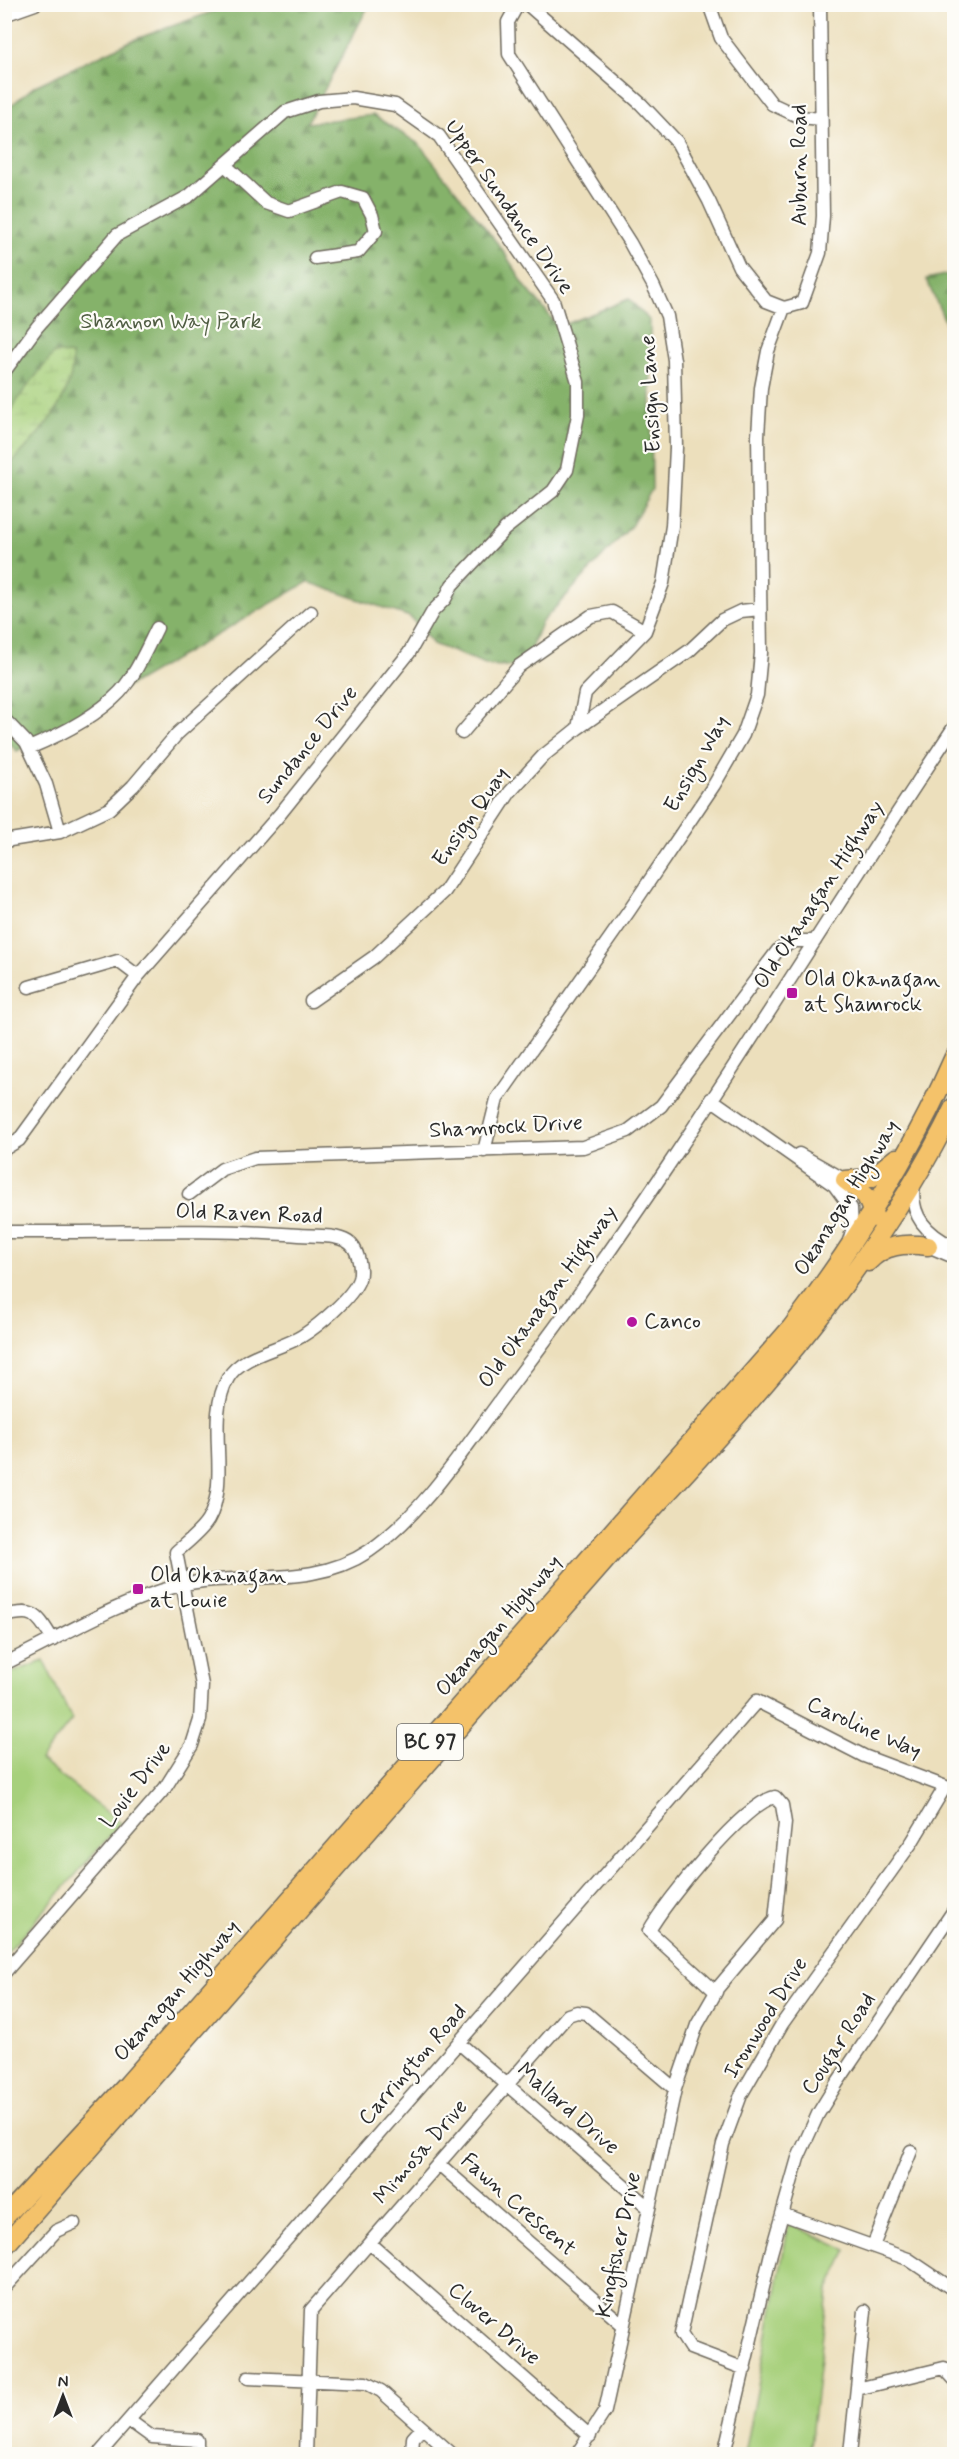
<svg xmlns="http://www.w3.org/2000/svg" width="959" height="2459" font-family="Mynerve,sans-serif">
<style>
.green{fill:#a7d07b;stroke:#697e53;stroke-width:1.5}
.forest{fill:url(#forest-firs);stroke:#586e4b;stroke-width:1.5}
.wetland{fill:url(#wetland-marsh);stroke:#697e53;stroke-width:1.5}
.lines{fill:none;stroke-linecap:round;stroke-linejoin:round}
.minor-casing{stroke:#6f6a5e;stroke-width:15}
.highway-casing{stroke:#6f6a5e;stroke-width:21}
.minor{stroke:#fff;stroke-width:12}
.highway{stroke:#f4c26a;stroke-width:18}
.poi-dot{fill:#b5179e;stroke:#fdfcf7;stroke-width:2}
.labels{text-anchor:middle;dominant-baseline:central;stroke-width:4.5;stroke-linejoin:round;paint-order:stroke}
.shield{fill:#fdfcf7;stroke:#6a6a68;stroke-width:1.5}
.shield-label{font-size:21px;font-weight:bold;fill:#2b2b2b}
.street-label{font-size:22px;fill:#2b2b2b;stroke:#fdfcf7}
.park-label{font-size:22px;fill:#505d43;stroke:#fdfcf7}
.poi-label{font-size:22px;fill:#2b2b2b;stroke:#fdfcf7;text-anchor:start}
</style>
<defs>
<pattern id="forest-firs" width="22" height="20" patternUnits="userSpaceOnUse" patternTransform="scale(1.5)"><rect width="22" height="20" fill="#85b26b"/><path d="M5 1l3.5 6h-7zM16 11l3.5 6h-7z" fill="#6d9158"/></pattern>
<pattern id="wetland-marsh" width="20" height="14" patternUnits="userSpaceOnUse" patternTransform="scale(1.5)"><rect width="20" height="14" fill="#a7d07b"/><path d="M1 5h8M5 5V1M11 12h8M15 12V8" fill="none" stroke="#90b36a"/></pattern>
</defs>
<rect width="100%" height="100%" fill="#fdfcf7"/>
<filter id="ink" filterUnits="userSpaceOnUse"><feTurbulence type="fractalNoise" baseFrequency=".0167" numOctaves="2"/><feDisplacementMap in="SourceGraphic" scale="12" xChannelSelector="R" yChannelSelector="G"/><feConvolveMatrix kernelMatrix="1 2 1 2 8 2 1 2 1" color-interpolation-filters="sRGB"/></filter>
<filter id="wash" filterUnits="userSpaceOnUse"><feTurbulence type="fractalNoise" baseFrequency=".008" numOctaves="4" result="noise"/><feDisplacementMap in="SourceGraphic" scale="24" xChannelSelector="R" yChannelSelector="G"/><feGaussianBlur stdDeviation="1.35" result="paint"/><feColorMatrix in="noise" values="0 0 0 0 0 0 0 0 0 0 0 0 0 0 0 0 0 1.4 0 .05"/><feComposite in="paint" operator="in"/></filter>
<g filter="url(#wash)">
<rect width="100%" height="100%" fill="#ecdfbc"/>
<path class="green" d="M44,1661L72,1720L40,1760L121,1823L5,1955V1675Z
M789,2223L847,2250L828,2291L809,2454H745Z"/>
<path class="forest" d="M231,5H369L307,123L373,115L419,144L502,249L525,286L559,327L629,299L650,321L652,489L631,526L541,623L526,661L518,667L488,665L433,644L410,617L308,582L17,751L5,740L4,111L35,86L133,40Z
M954,273V341L926,279Z"/>
<path class="wetland" d="M55,352L72,355C76,400 34,439 5,470V421L22,393Z"/>
</g>
<g filter="url(#ink)">
<g class="lines">
<defs>
<path id="minor" d="M518,4L508,22L509,54L630,243L653,285L667,316L674,360L676,448L672,526L663,583L645,631L585,693L578,728
M527,4L641,104L677,142L709,201L739,267L766,301L784,308
M709,4L721,38L772,104L800,117L821,119
M4,15L35,4
M225,165L266,203L289,211L342,192L363,198L372,215L376,231L358,252L315,258
M784,308L802,303L820,253L823,216L820,4
M4,372L37,327L117,235L189,196L285,112L319,101L353,98L395,105L439,136L553,300L578,382V415L567,470L553,491L505,529L452,585L445,599L433,611L409,653L280,814L138,976L19,1140L4,1149
M4,719L26,742L46,784L60,832
M462,733L519,666L591,616L612,612L645,631
M29,748C60,735 96,717 120,692C136,674 146,650 157,628
M4,841L60,832L109,809L133,786L177,734L311,612
M29,987L118,961L138,976
M311,1001L374,957L445,891L510,792L543,756L578,728L689,651L722,620L741,611L760,609
M711,1099L834,1185L851,1208L852,1231L849,1241
M484,1151L497,1099L629,911L714,785L743,735L757,695L761,653L758,436L761,388L768,351L784,308
M799,1154L845,1180
M914,1184C909,1216 927,1234 954,1247
M189,1194L222,1169L255,1158L583,1147L628,1131L661,1106L778,950L794,941H815
M4,1232C102,1233 202,1228 299,1235C314,1236 335,1234 348,1242C358,1248 362,1268 359,1279C353,1297 318,1326 302,1336C280,1350 242,1354 228,1378C204,1420 232,1478 208,1520C201,1532 186,1543 176,1552L202,1685L200,1720L192,1745L165,1788L4,1973
M928,1246L954,1257
M4,1616C36,1608 37,1615 53,1640
M4,1664C60,1637 117,1602 177,1586C240,1570 311,1590 369,1551C426,1512 469,1441 511,1386C672,1176 807,947 954,727
M459,2043L649,2208
M439,2164L623,2325
M782,2214L908,2259L954,2290
M370,2243L590,2436
M873,2246L911,2151
M4,2288L56,2231L74,2223
M745,2369L690,2348L681,2334L723,2144L741,2095L782,2024L912,1842L945,1787
M248,2378L366,2383L381,2391L452,2454
M857,2389L944,2368L954,2379
M130,2421L152,2437L197,2440V2454
M99,2454L757,1701L864,1756L954,1790
M306,2454L311,2310L568,2015L577,2012L586,2013L675,2089
M412,2454L413,2438L422,2428
M577,2454L605,2411L675,2089L697,2025L716,1992L649,1931C665,1902 744,1803 775,1797L782,1805L785,1823L775,1920L716,1990
M724,2454L771,2253L798,2158L818,2114L837,2083L954,1910
M850,2454L865,2311"/>
<path id="highway" d="M845,1180L866,1196L875,1218
M845,1180L871,1178L896,1158
M868,1262C884,1244 905,1243 928,1246
M4,2218L128,2084L791,1328C855,1244 912,1153 954,1057
M4,2247L619,1545C744,1410 873,1274 954,1107"/>
</defs>
<use href="#minor" class="minor-casing"/>
<use href="#highway" class="highway-casing"/>
<use href="#minor" class="minor"/>
<use href="#highway" class="highway"/>
</g>
</g>
<g class="poi-dot">
<rect x="786" y="987" width="12" height="12" rx="3"/>
<circle cx="632" cy="1322" r="6"/>
<rect x="132" y="1583" width="12" height="12" rx="3"/>
</g>
<g class="labels">
<rect class="shield" x="397" y="1724" width="66" height="36" rx="4.5"/>
<g class="shield-label">
<text x="430" y="1742">BC 97</text>
</g>
<g class="street-label">
<text transform="translate(800 165) rotate(-90)">Auburn Road</text>
<text transform="translate(509 207) rotate(55)">Upper Sundance Drive</text>
<text transform="translate(651 394) rotate(-93)">Ensign Lane</text>
<text transform="translate(308 745) rotate(-51)">Sundance Drive</text>
<text transform="translate(697 764) rotate(-60)">Ensign Way</text>
<text transform="translate(471 817) rotate(-55)">Ensign Quay</text>
<text transform="translate(819 895) rotate(-57)">Old Okanagan Highway</text>
<text transform="translate(506 1127) rotate(-3)">Shamrock Drive</text>
<text transform="translate(847 1198) rotate(-58)">Okanagan Highway</text>
<text transform="translate(249 1214) rotate(2)">Old Raven Road</text>
<text transform="translate(548 1297) rotate(-54)">Old Okanagan Highway</text>
<text transform="translate(499 1626) rotate(-49)">Okanagan Highway</text>
<text transform="translate(864 1728) rotate(24)">Caroline Way</text>
<text transform="translate(136 1785) rotate(-53)">Louie Drive</text>
<text transform="translate(177 1991) rotate(-49)">Okanagan Highway</text>
<text transform="translate(766 2018) rotate(-58)">Ironwood Drive</text>
<text transform="translate(839 2044) rotate(-57)">Cougar Road</text>
<text transform="translate(413 2065) rotate(-49)">Carrington Road</text>
<text transform="translate(568 2109) rotate(41)">Mallard Drive</text>
<text transform="translate(421 2152) rotate(-49)">Mimosa Drive</text>
<text transform="translate(518 2205) rotate(41)">Fawn Crescent</text>
<text transform="translate(619 2245) rotate(-78)">Kingfisher Drive</text>
<text transform="translate(494 2324) rotate(41)">Clover Drive</text>
</g>
<g class="park-label">
<text x="171" y="322">Shannon Way Park</text>
</g>
<g class="poi-label">
<text x="804" y="980">Old Okanagan<tspan x="804" dy="25">at Shamrock</tspan></text>
<text x="644" y="1322">Canco</text>
<text x="150" y="1576">Old Okanagan<tspan x="150" dy="25">at Louie</tspan></text>
</g>
</g>
<rect width="959" height="2459" fill="none" stroke="#fdfcf7" stroke-width="24"/>
<g transform="translate(63 2396)" stroke="#fdfcf7" stroke-width="4.5" paint-order="stroke">
<path d="M0-4.5L10 22L0 15L-10 22Z" fill="#2b2b2b"/>
<text y="-9" font-size="16" font-weight="bold" text-anchor="middle" fill="#2b2b2b">N</text>
</g>
</svg>
